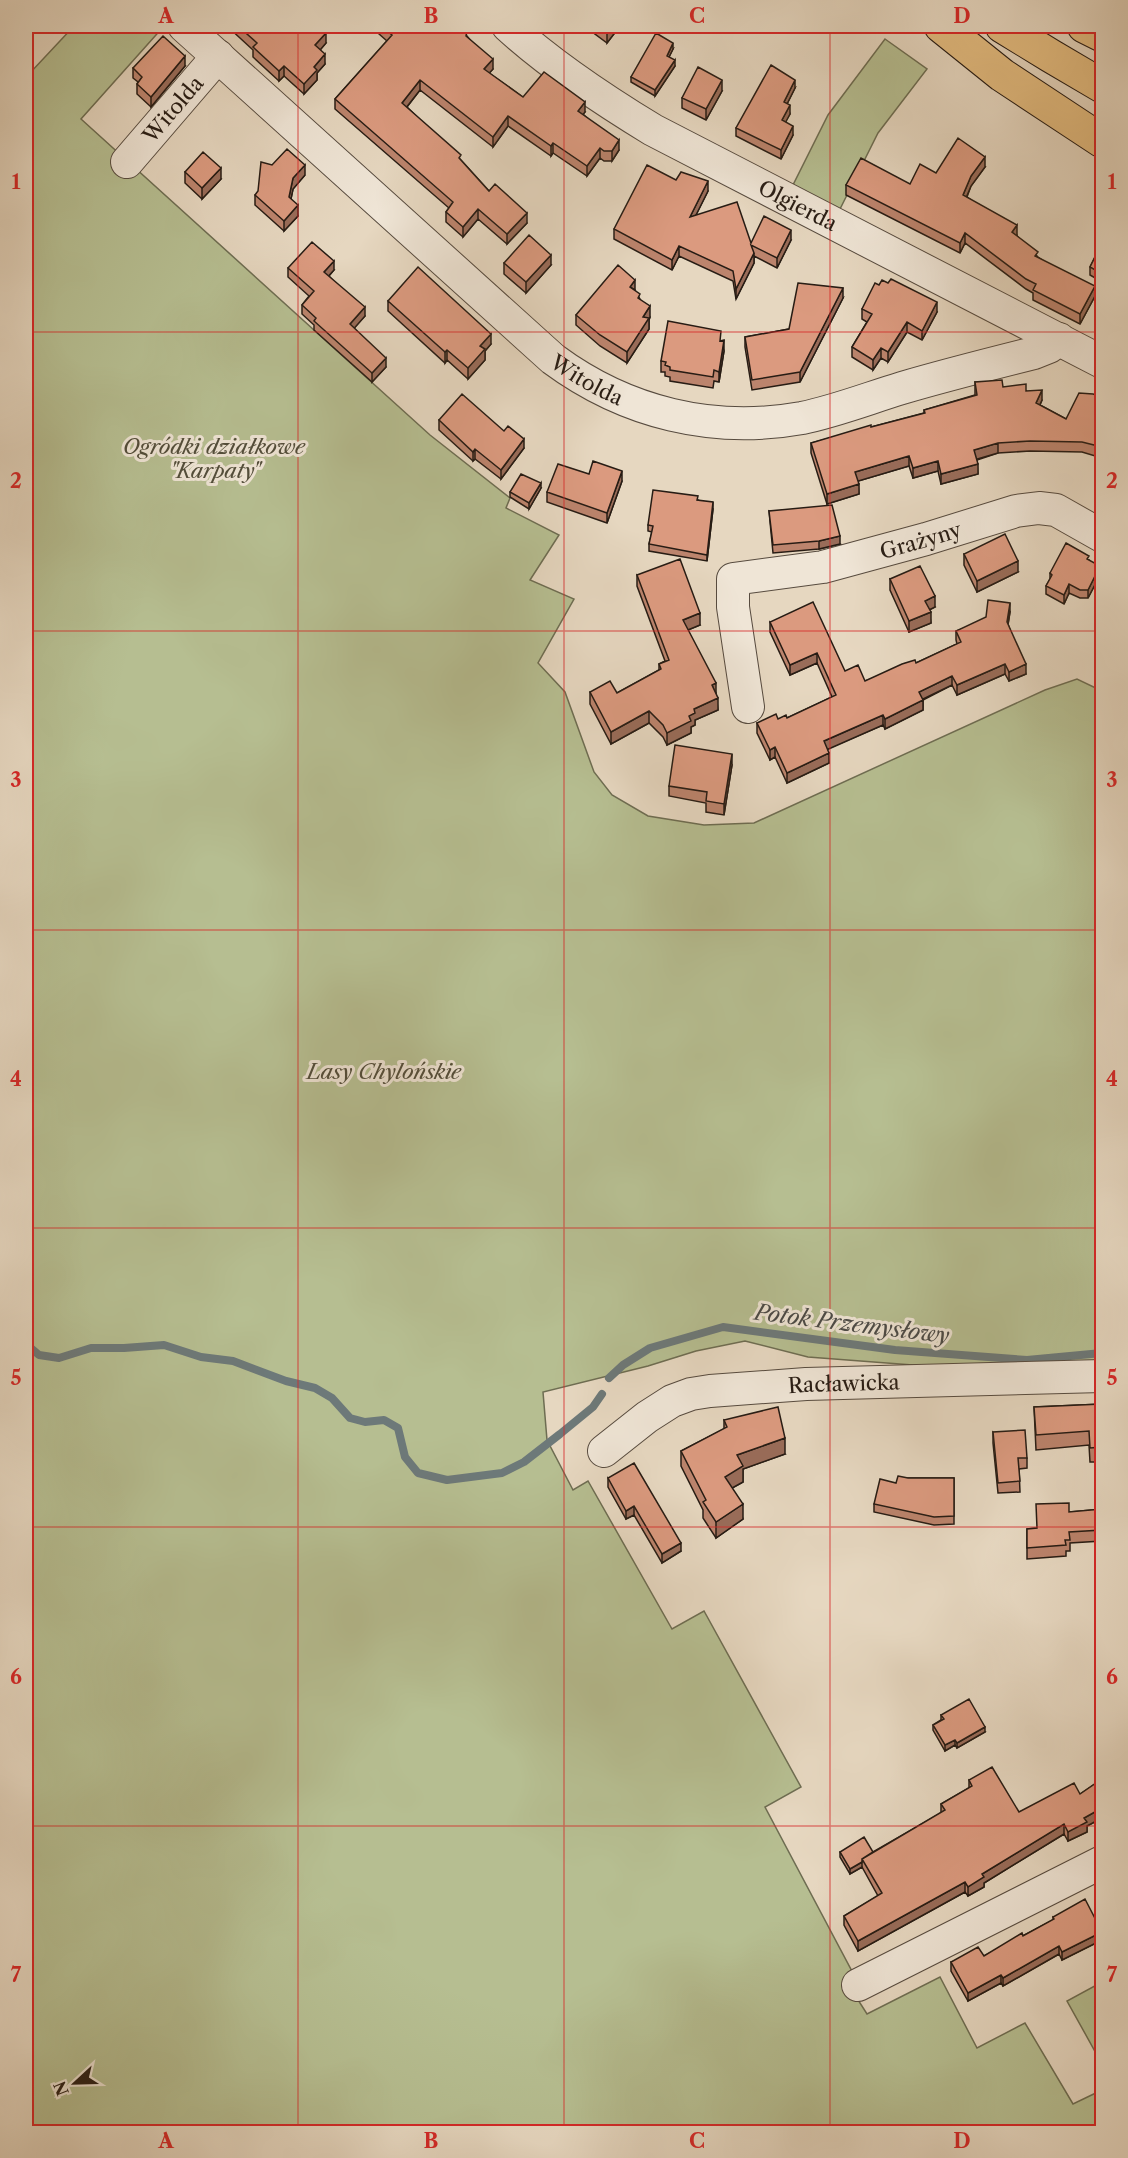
<svg xmlns="http://www.w3.org/2000/svg" width="1128" height="2158" font-family="'Libre Caslon Text',serif">
<style>
.green{fill:#b6be91;stroke:#6e6d52;stroke-width:1.5}
.lines{fill:none;stroke-linecap:round;stroke-linejoin:round}
.stream{stroke:#6d7979;stroke-width:8}
.minor-casing{stroke:#574b3f;stroke-width:34}
.major-casing{stroke:#271c14;stroke-width:35}
.minor{stroke:#efe5d6;stroke-width:32}
.major{stroke:#e3bc80;stroke-width:33}
.wall{fill:#bc846d;stroke:#271c14;stroke-width:1.5}
.shaded-wall{fill:#996c59;stroke:#271c14;stroke-width:1.5}
.building{fill:#db9a7f;stroke:#271c14;stroke-width:1.5}
.grid{fill:none;stroke:#d62828;stroke-width:1.5;stroke-opacity:0.55}
.labels{text-anchor:middle;dominant-baseline:central;stroke-width:6;stroke-linejoin:round;paint-order:stroke}
.street-label{font-size:21px;fill:#271c14;stroke:#efe5d6}
.park-label{font-size:21px;font-style:italic;fill:#524d3a;stroke:#efe5d6}
.water-label{font-size:22px;font-style:italic;fill:#4a4a47;stroke:#efe5d6}
.neatline{fill:none;stroke:#d62828;stroke-width:2}
.grid-label{font-size:20px;text-anchor:middle;font-weight:bold;fill:#d62828}
</style>
<rect width="100%" height="100%" fill="#e6d7c0"/>
<filter id="stains"><feTurbulence type="fractalNoise" baseFrequency=".00333" numOctaves="4"/><feColorMatrix values="0 0 0 0 .2 0 0 0 0 .09 0 0 0 0 .02 0 0 0 .5 -.17"/></filter>
<radialGradient id="worn" r=".72"><stop offset=".6" stop-color="#630" stop-opacity="0"/><stop offset="1" stop-color="#630" stop-opacity=".3"/></radialGradient>
<path class="green" d="M74,26H164L81,119L430,435L510,498L506,508L559,535L530,580L574,599L538,663L565,692L594,772L612,795L648,816L704,825L754,823L1045,690L1077,679L1102,691V1364L913,1365L808,1357L745,1341L696,1351L648,1366L543,1392L547,1440L573,1490L588,1481L672,1629L704,1611L801,1787L765,1807L855,1977L846,1981L867,2014L940,1977L977,2048L1025,2023L1073,2104L1102,2090V2132H26V69L30,73Z
M885,39L927,69L878,133L839,211L792,187L828,115Z
M1102,1982V2064L1067,2001Z"/>
<g class="lines">
<path class="stream" d="M26,1344L39,1355L59,1358L91,1348H124L164,1345L201,1357L233,1361L286,1381L315,1388L332,1398L350,1418L365,1422L384,1420L398,1428L405,1457L418,1473L447,1480L502,1473L524,1462L560,1434L593,1407L602,1394
M609,1378L623,1365L650,1348L723,1327L895,1350L1027,1360L1102,1353"/>
<defs>
<g id="minor">
<path id="s1" d="M184,26L553,359C626,413 713,434 802,418C836,411 869,398 902,388C946,375 990,364 1034,353L1049,347L1059,339"/>
<path id="s2" d="M508,26C552,66 602,99 653,130L1102,362"/>
<path id="s3" d="M127,162L218,56"/>
<path id="s4" d="M748,707L733,607V579L823,567L926,539L1016,511L1039,508L1056,510L1102,536"/>
<path id="s5" d="M604,1451L647,1417L672,1401L691,1394L710,1391L806,1384L1102,1376"/>
<path d="M858,1985L1102,1862"/>
</g>
<path id="major" d="M941,26L1002,75L1102,141
M1002,26L1051,56L1102,86
M1084,26L1102,35"/>
</defs>
<use href="#minor" class="minor-casing"/>
<use href="#major" class="major-casing"/>
<use href="#minor" class="minor"/>
<use href="#major" class="major"/>
</g>
<path class="wall" d="M227,26H280L289,33L326,43L320,50L325,64L317,73V80L304,94L284,76L279,81L253,57V50Z
M370,26H460L467,36L493,69L489,73L523,97L585,112L583,114L619,150L612,161H604L600,158L587,176L553,153L551,156L508,126L493,147L420,90L407,107L461,160L489,191L527,223L507,244L478,219L463,237L446,222V212L449,208L335,109V99L387,41Z
M591,26H620L607,43L591,31Z
M673,49L669,57L675,66L655,96L631,82V77Z
M185,66L151,107L137,94V84L138,82L133,78V68Z
M795,88L787,104L790,114L785,122L793,135L781,159L736,136V128Z
M722,91L706,120L682,108V98Z
M985,167L971,186L967,197L1017,235V236L1038,257L1095,296L1080,324L1033,300V293L1026,289L965,243L960,253L846,195V185L910,184L936,173Z
M185,172L221,179L202,199L185,183Z
M305,175L293,189L291,199L298,216L284,231L255,205V195Z
M676,180L708,191L696,215L751,243L791,240L777,268L754,256V263L736,299L733,281L679,256L672,270L614,239V229Z
M1102,243V282L1090,275V267Z
M504,263L551,265L526,293L504,274Z
M288,268L334,270L329,276L365,316L354,328L386,367L372,382L314,330V325L302,314V305L309,296L288,277Z
M635,290L650,317L649,320V329L627,363L600,346L576,325V315Z
M843,298L800,382L752,390L745,347V337L789,329Z
M388,301L491,344L485,351V360L468,379L447,360L445,363L388,311Z
M862,309L937,312L922,340L907,332L888,362L881,358L873,370L852,357V347L867,322L862,319Z
M721,341L724,351L719,382L714,381L713,388L670,381V377L665,376V372H661V361Z
M975,382L1026,391L1042,400L1040,405L1066,419L1102,397V458L1082,452L1030,451L998,453L977,460L978,474L941,484L938,471L913,478L909,466L858,481L859,494L827,504L811,453V443L924,413V410L975,395Z
M439,420L504,431L524,448L501,479L475,459L473,461L439,430Z
M589,474L622,481L607,523L547,502V492Z
M541,488L529,509L510,497V492Z
M698,500L713,509L707,561L649,551V544L652,532L648,531V525Z
M769,511L840,544L819,549L773,553Z
M964,554L1018,572L977,592L964,565Z
M1089,560L1100,575L1088,598H1080L1069,593L1064,604L1046,594V586L1050,579V573Z
M637,575L700,625L688,630L716,693L718,710L695,720V725L691,727V733L667,745L663,737L649,723L611,744L590,704V692L617,693L659,670V664L665,661L637,586Z
M890,579L935,607L929,610L931,623L909,632L890,590Z
M1010,612L1008,624L1026,674L1009,681L1005,674L957,695L952,685L923,700V710L885,729L883,725L827,749L829,763L787,783L775,757L770,760L757,733V723L787,718L832,697L817,663L790,675L770,632V622L845,671L865,681L916,663L957,644L956,640V631Z
M732,765L724,815L706,812V803L669,796V786Z
M1102,1404V1462H1090L1089,1445L1036,1450L1034,1407Z
M724,1420L785,1454L743,1469V1482L732,1488L743,1519L716,1538L703,1518V1510L681,1466V1451L724,1429Z
M993,1432L1027,1458V1468L1019,1469L1020,1492L998,1493L993,1443Z
M608,1478L681,1551L662,1563L634,1515L626,1519L608,1487Z
M908,1478H954V1524L934,1525L874,1512V1504L896,1483Z
M1102,1509V1541L1070,1543V1551H1066V1556L1027,1559V1529L1037,1528L1069,1512Z
M941,1715L985,1732L957,1748L955,1745L945,1751L933,1730V1725L941,1720Z
M1102,1779V1818L1087,1826V1832L1068,1841L1064,1834L984,1883V1887L968,1896L965,1892L858,1951L844,1925V1916L878,1896L862,1867L850,1874L840,1857V1852H873L941,1813V1804L969,1788V1780L1019,1812L1080,1794Z
M1053,1917L1102,1940L1062,1960L1059,1954L1003,1986L1001,1983L968,2001L951,1971V1962L984,1956L1053,1920Z"/>
<path class="shaded-wall" d="M612,26H620L607,43V33Z
M326,33V43L315,56V45Z
M673,43V49L667,61V56Z
M325,54V64L317,73V80L304,94V84L314,67Z
M185,56V66L151,107V97Z
M493,59V69L484,79V69Z
M675,60V66L655,96V90Z
M284,66V76L279,81V71Z
M420,80V90L402,113V103Z
M722,80V91L706,120V109Z
M795,80V88L784,110V102Z
M585,102V112L578,121V111Z
M790,105V114L782,129V120Z
M508,116V126L493,147V137Z
M793,126V135L781,159V150Z
M619,140V150L612,161V151Z
M553,143V153L551,156V146Z
M600,148V158L587,176V166Z
M985,157V167L971,186L963,205V195L971,176Z
M305,165V175L293,189L289,208V197L293,178Z
M221,168V179L202,199V188Z
M708,181V191L690,227V217Z
M298,205V216L284,231V221Z
M478,209V219L463,237V227Z
M527,213V223L507,244V234Z
M1017,225V235L1012,242V232Z
M791,230V240L777,268V258Z
M965,233V243L960,253V243Z
M679,246V256L672,270V260Z
M754,253V263L736,299V289Z
M551,255V265L526,293V282Z
M334,261V270L324,281V272Z
M635,280V290L630,287Z
M1095,286V296L1080,324V314Z
M843,288V298L800,382V372Z
M937,302V312L922,340V331Z
M650,306V317L649,320V329L627,363V352L643,317Z
M365,307V316L350,333V324Z
M907,322V332L888,362V352Z
M491,334V344L485,351V360L468,379V368L480,346Z
M724,340V351L719,382V372Z
M881,348V358L873,370V360Z
M447,350V360L445,363V352Z
M386,358V367L372,382V373Z
M1042,390V400L1036,413V403Z
M524,439V448L501,479V470Z
M998,443V453L974,460V450Z
M475,449V459L473,461V452Z
M909,456V466L855,482V472Z
M938,461V471L913,478V468Z
M978,464V474L941,484V474Z
M622,471V481L607,523V513Z
M541,483V488L529,509V503Z
M859,484V494L827,504V494Z
M713,502V509L707,561V555Z
M840,536V544L819,549V541Z
M1018,561V572L977,592V581Z
M1100,566V575L1088,598V590Z
M1069,584V593L1064,604V595Z
M935,596V607L925,612V601Z
M1010,603V612L1007,632V622Z
M931,612V623L909,632V621Z
M700,613V625L683,632V620Z
M817,653V663L790,675V665Z
M1005,664V674L957,695V685Z
M1026,664V674L1009,681V672Z
M952,676V685L919,701V692Z
M716,683V695L712,685Z
M718,698V710L695,720V725L691,727V733L667,745V733L689,716L694,709Z
M923,700V710L885,729V719Z
M649,711V723L611,744V732Z
M883,715V725L824,751V741Z
M775,747V757L770,760V750Z
M829,753V763L787,783V773Z
M732,754V765L724,815V804Z
M785,1438V1454L743,1469V1482L725,1492V1477L737,1455Z
M743,1504V1519L716,1538V1522Z
M634,1506V1515L626,1519V1511Z
M681,1543V1551L662,1563V1554Z
M985,1727V1732L957,1748V1743Z
M955,1740V1745L945,1751V1745Z
M1102,1808V1818L1087,1826V1832L1068,1841V1832L1084,1818Z
M1064,1824V1834L984,1883V1887L968,1896V1887L982,1874Z
M862,1862V1867L850,1874V1869Z
M965,1882V1892L858,1951V1941Z
M1102,1932V1940L1062,1960V1952Z
M1059,1946V1954L1003,1986V1978Z
M1001,1975V1983L968,2001V1993Z"/>
<path class="building" d="M238,26H280L289,33L296,26H317L326,33L315,45L325,54L314,67L317,70L304,84L284,66L279,71L253,47L257,43Z
M381,26H460L467,31L466,36L493,59L484,69L523,97L544,72L585,102L578,111L619,140L612,151H604L600,148L587,166L553,143L551,146L508,116L493,137L420,80L402,103L461,155L459,158L489,191L495,184L527,213L507,234L478,209L463,227L446,212L453,202L335,99L392,35Z
M598,26H612L607,33Z
M656,33L673,43L667,56L675,60L655,90L631,77Z
M163,36L185,56L151,97L137,84L142,77L133,68Z
M771,65L795,80L784,102L790,105L782,120L793,126L781,150L736,128Z
M698,67L722,80L706,109L682,98Z
M958,138L985,157L971,176L963,195L1017,225L1012,232L1038,252L1035,256L1095,286L1080,314L1033,290L1036,284L1026,279L965,233L960,243L846,185L861,158L910,184L920,164L936,173Z
M287,149L305,165L293,178L289,197L298,205L284,221L255,195L258,191L261,162L272,165Z
M203,152L221,168L202,188L185,172Z
M647,165L676,180L681,172L708,181L690,217L737,202L751,243L764,216L791,230L777,258L751,245L754,253L736,289L733,271L679,246L672,260L614,229Z
M529,235L551,255L526,282L504,263Z
M312,242L334,261L324,272L365,307L350,324L386,358L372,373L314,321L316,318L302,305L314,291L288,268Z
M1102,243V274L1090,267Z
M618,265L635,280L630,287L640,294L638,298L650,306L643,317L649,318L627,352L600,335L576,315Z
M418,267L491,334L480,346L485,349L468,368L447,350L445,352L388,301Z
M891,279L937,302L922,331L907,322L888,352L881,348L873,360L852,347L872,314L862,309L875,283L879,285L882,280L888,283Z
M798,283L843,288L800,372L752,380L745,337L789,329Z
M668,321L721,331L720,341L724,340L719,372L714,370L713,377L670,370V367L665,365L666,362L661,361Z
M1002,380L1003,387L1026,384V391L1042,390L1036,403L1066,419L1079,393L1093,394L1102,397V447L1082,442L1030,441L998,443L974,450L978,464L941,474L938,461L913,468L909,456L855,472L859,484L827,494L811,443L871,425V427L925,413L924,410L977,395L975,382Z
M462,394L504,431L508,426L524,439L501,470L475,449L473,452L439,420Z
M593,461L622,471L607,513L547,492L558,464L589,474Z
M521,474L541,483L529,503L510,492Z
M653,490L698,496L697,500L713,502L707,555L649,544L653,526L648,525Z
M832,505L840,536L819,541L773,545L769,511Z
M1005,534L1018,561L977,581L964,554Z
M1066,543L1089,556L1087,559L1100,566L1088,590H1080L1069,584L1064,595L1046,586L1052,575L1050,573Z
M680,559L700,613L683,620L716,683L712,685L718,698L694,709L695,713L689,716L691,721L667,733L663,725L649,711L611,732L590,692L610,681L617,693L661,669L659,664L669,660L637,575Z
M920,566L935,596L925,601L931,612L909,621L890,579Z
M988,600L1010,603L1007,622L1026,664L1009,672L1005,664L957,685L952,676L919,692L923,700L885,719L883,715L824,741L829,753L787,773L775,747L770,750L757,723L776,714L778,719L786,715L787,718L836,695L817,653L790,665L770,622L813,602L845,671L858,665L865,681L902,664L915,660L916,663L961,642L956,631L986,617Z
M675,745L732,754L724,804L706,801L707,792L669,786Z
M1102,1404V1447L1090,1448L1089,1431L1036,1435L1034,1407Z
M778,1407L785,1438L737,1455L743,1466L725,1477L743,1504L716,1522L703,1502L706,1500L681,1451L727,1427L724,1420Z
M1025,1430L1027,1458H1018L1020,1481L998,1483L993,1432Z
M634,1463L681,1543L662,1554L634,1506L626,1511L608,1478Z
M898,1476L908,1478H954V1516L934,1517L874,1504L880,1479L896,1483Z
M1069,1503V1512L1102,1509V1530L1069,1532L1070,1540H1065L1066,1545L1027,1548V1529L1037,1528L1036,1504Z
M969,1699L985,1727L957,1743L955,1740L945,1745L933,1725L944,1719L941,1715Z
M992,1767L1019,1812L1074,1783L1080,1794L1102,1779V1808L1084,1818L1087,1822L1068,1832L1064,1824L982,1874L984,1877L968,1887L965,1882L858,1941L844,1916L882,1893L862,1859L945,1810L941,1804L972,1786L969,1780Z
M864,1837L873,1852L862,1859V1862L850,1869L840,1852Z
M1085,1899L1102,1932L1062,1952L1059,1946L1003,1978L1001,1975L968,1993L951,1962L978,1947L984,1956L1022,1933L1023,1936L1054,1919L1053,1917Z"/>
<path class="grid" d="M298,26V2132M564,26V2132M830,26V2132M26,332H1102M26,631H1102M26,930H1102M26,1228H1102M26,1527H1102M26,1826H1102"/>
<g class="labels">
<g class="street-label">
<text stroke="none"><textPath href="#s3" startOffset="70">Witolda</textPath></text>
<text stroke="none"><textPath href="#s2" startOffset="342">Olgierda</textPath></text>
<text stroke="none"><textPath href="#s1" startOffset="537">Witolda</textPath></text>
<text stroke="none"><textPath href="#s4" startOffset="321">Grażyny</textPath></text>
<text stroke="none"><textPath href="#s5" startOffset="258">Racławicka</textPath></text>
</g>
<g class="park-label">
<text x="214" y="446">Ogródki działkowe<tspan x="214" dy="24">"Karpaty"</tspan></text>
<text x="384" y="1071">Lasy Chylońskie</text>
</g>
<g class="water-label">
<text transform="translate(852 1324) rotate(7)">Potok Przemysłowy</text>
</g>
</g>
<rect width="1128" height="2158" fill="none" stroke="#e6d7c0" stroke-width="66"/>
<g transform="translate(75 2083) rotate(248)" stroke="#efe5d6" stroke-width="4.5" paint-order="stroke">
<path d="M0-4.5L10 22L0 15L-10 22Z" fill="#271c14"/>
<text y="-9" font-size="16" font-weight="bold" text-anchor="middle" fill="#271c14">N</text>
</g>
<rect x="33" y="33" width="1062" height="2092" class="neatline"/>
<g class="grid-label">
<text x="166" y="23">A</text>
<text x="431" y="23">B</text>
<text x="697" y="23">C</text>
<text x="962" y="23">D</text>
<text x="16" y="189">1</text>
<text x="1112" y="189">1</text>
<text x="16" y="488">2</text>
<text x="1112" y="488">2</text>
<text x="16" y="787">3</text>
<text x="1112" y="787">3</text>
<text x="16" y="1086">4</text>
<text x="1112" y="1086">4</text>
<text x="16" y="1385">5</text>
<text x="1112" y="1385">5</text>
<text x="16" y="1684">6</text>
<text x="1112" y="1684">6</text>
<text x="16" y="1982">7</text>
<text x="1112" y="1982">7</text>
<text x="166" y="2148">A</text>
<text x="431" y="2148">B</text>
<text x="697" y="2148">C</text>
<text x="962" y="2148">D</text>
</g>
<rect width="100%" height="100%" filter="url(#stains)"/>
<rect width="100%" height="100%" fill="url(#worn)"/>
</svg>
